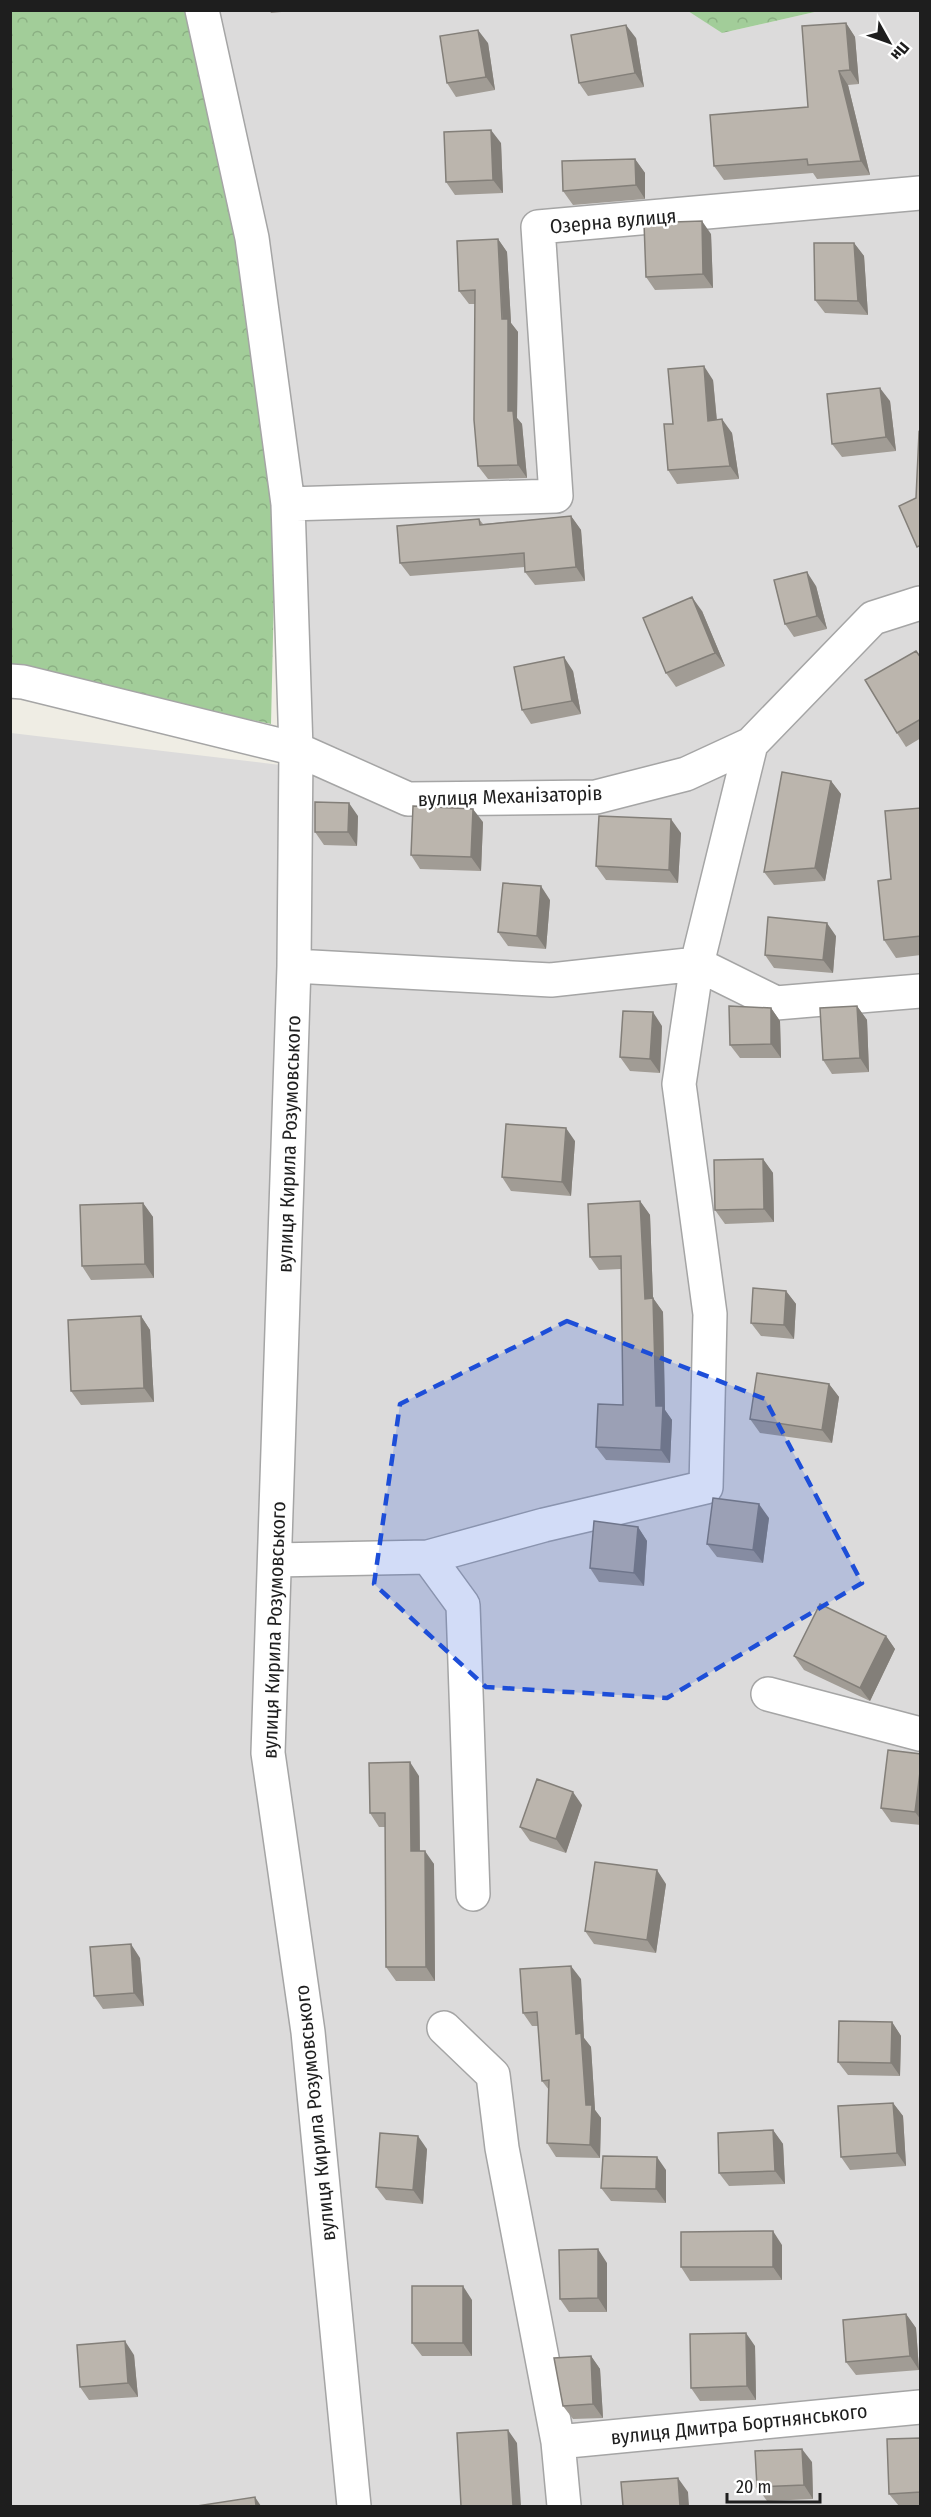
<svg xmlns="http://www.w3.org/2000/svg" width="931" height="2517" font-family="'Fira Sans Condensed',sans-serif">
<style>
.residential{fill:#dcdbdb}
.forest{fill:url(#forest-crowns)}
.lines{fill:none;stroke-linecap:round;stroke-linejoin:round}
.minor-casing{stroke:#a5a5a5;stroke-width:36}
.minor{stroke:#fff;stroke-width:33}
.wall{fill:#a19c95}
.shaded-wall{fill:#837f79}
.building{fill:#bbb5ad;stroke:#837f79;stroke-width:1.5}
.marked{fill:#1d4ed8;fill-opacity:0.2;stroke:#1d4ed8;stroke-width:4.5;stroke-dasharray:12 8;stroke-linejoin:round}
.labels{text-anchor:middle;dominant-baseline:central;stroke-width:5;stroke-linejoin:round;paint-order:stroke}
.street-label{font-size:20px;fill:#1e1e1e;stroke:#fff}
</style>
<defs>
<pattern id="forest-crowns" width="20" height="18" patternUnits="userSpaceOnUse" patternTransform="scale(1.5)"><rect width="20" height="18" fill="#a2cd99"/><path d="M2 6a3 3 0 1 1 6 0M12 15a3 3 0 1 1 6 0" fill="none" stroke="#8bb083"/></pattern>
</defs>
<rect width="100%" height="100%" fill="#efede4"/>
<path class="residential" d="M688,10L722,33L819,11H920V2506H11V733L306,768L218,11Z"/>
<path class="forest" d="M10,11H201L276,506L271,724L11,672Z
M688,11H819L722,33Z"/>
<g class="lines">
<defs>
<path id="minor" d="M202,10L252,238L288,504L296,749L294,966L268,1753L308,2032L354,2506
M288,504L556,496L538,227L920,193
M10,681L23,682L296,749L408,799L596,797L686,774L751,744L873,618L920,603
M294,966L551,980L697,964L751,744
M428,1557L544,1525L706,1487L710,1314L679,1084L697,964L776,1003L920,991
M275,1560L428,1557L463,1605L473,1894
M768,1694L920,1734
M444,2028L493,2075L502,2148L558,2442L564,2506
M558,2442L920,2407"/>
</defs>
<use href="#minor" class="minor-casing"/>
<use href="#minor" class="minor"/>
</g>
<path class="wall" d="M269,10H302L271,13Z
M846,23L855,37L859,84L848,85L870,175L817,179L813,173L724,180L714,166L808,107Z
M636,38L644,87L588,96L579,83Z
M488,43L495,90L456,97L447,83Z
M501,143L503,193L455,195L446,182Z
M635,159L645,173V199L573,205L563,191Z
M711,234L713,288L655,290L646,277Z
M498,239L507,252L511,323L518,332L517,418L522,424L527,478L488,479L478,466L475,304H469L459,291Z
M854,243L864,256L868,315L825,313L815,300Z
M713,380L717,420L732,433L739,479L677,484L668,470L673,424Z
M890,401L896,451L842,457L832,444Z
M571,516L581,530L585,581L535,585L525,572V567L410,576L400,563L479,519L483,524Z
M816,586L827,629L794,637L785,624Z
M702,611L725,666L676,687L666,673Z
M916,651L921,657V738L906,747L897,733Z
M573,671L581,714L531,724L522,710Z
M831,781L841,794L825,881L774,885L764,872Z
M921,808V955L896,958L884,940L891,879Z
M358,816L357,846L324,845L315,832Z
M483,822L481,871L420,869L411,855Z
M681,833L678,883L606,880L596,866Z
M550,900L546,949L508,946L498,932Z
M836,936L833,973L774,968L765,955Z
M857,1006L867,1020L869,1072L832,1074L823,1060Z
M771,1008L780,1021L781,1058H740L730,1045Z
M662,1026L660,1073L630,1071L620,1057Z
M575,1141L571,1196L511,1191L502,1177Z
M763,1159L773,1173L774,1222L725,1224L715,1210Z
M640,1201L650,1215L653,1298L663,1312L665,1410L672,1420L670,1463L606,1460L596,1447L623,1405L621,1269L599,1270L590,1257Z
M143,1203L153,1217L154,1278L91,1280L82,1266Z
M786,1291L796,1304L794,1339L761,1336L751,1323Z
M141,1316L150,1330L154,1402L81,1405L71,1391Z
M829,1384L839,1397L832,1443L760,1433L750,1419Z
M769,1518L763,1563L717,1557L707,1544Z
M638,1527L647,1541L644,1586L599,1582L590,1568Z
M886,1636L895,1649L870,1701L804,1670L794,1656Z
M921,1754V1825L891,1822L881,1808Z
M419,1776L420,1851L434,1864L435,1981H396L386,1967V1827H379L370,1813Z
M582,1805L566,1853L530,1841L520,1827Z
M666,1884L656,1953L594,1944L585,1931Z
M140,1958L144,2006L103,2009L94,1996Z
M581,1979L584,2038L591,2047L595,2110L601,2118L600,2158L556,2157L547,2143L549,2090L542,2081L538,2026H532L523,2013Z
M892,2022L901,2036L900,2076L848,2075L838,2062Z
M893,2103L903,2116L906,2166L850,2170L841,2157Z
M773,2130L783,2144L785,2184L729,2186L719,2173Z
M427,2149L423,2204L386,2200L376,2187Z
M666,2170V2203L611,2201L601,2188Z
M782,2245V2280L690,2281L681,2267Z
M607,2263V2312H569L560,2299Z
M472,2300V2356H422L412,2343Z
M906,2314L916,2328L919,2370L856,2375L846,2362Z
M755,2346L756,2400L700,2401L691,2388Z
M134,2355L138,2397L89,2400L80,2387Z
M591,2356L600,2369L603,2418L573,2419L563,2406Z
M921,2438V2506H899L889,2494Z
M812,2462L813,2499L767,2501L757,2487Z"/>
<path class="shaded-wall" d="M846,23L855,37L859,84L850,70Z
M626,25L636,38L644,87L635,73Z
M478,30L488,43L495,90L486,77Z
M839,71L848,85L870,175L861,161Z
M491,130L501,143L503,193L493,180Z
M635,159L645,173V199L636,185Z
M702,221L711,234L713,288L703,274Z
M498,239L507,252L511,323L518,332L517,418L522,424L527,478L518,465L508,411Z
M854,243L864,256L868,315L858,301Z
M704,366L713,380L718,434L708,421Z
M880,388L890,401L896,451L886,437Z
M722,419L732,433L739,479L730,466Z
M571,516L581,530L585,581L576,567Z
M807,572L816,586L827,629L817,616Z
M692,597L702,611L725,666L715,653Z
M564,657L573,671L581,714L572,701Z
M831,781L841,794L825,881L815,868Z
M349,803L358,816L357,846L348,832Z
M473,809L483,822L481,871L471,857Z
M671,819L681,833L678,883L669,870Z
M541,886L550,900L546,949L537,936Z
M827,923L836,936L833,973L823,960Z
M857,1006L867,1020L869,1072L860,1058Z
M771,1008L780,1021L781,1058L771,1044Z
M653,1012L662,1026L660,1073L650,1059Z
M566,1128L575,1141L571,1196L562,1182Z
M763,1159L773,1173L774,1222L764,1209Z
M640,1201L650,1215L653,1298L663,1312L665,1410L672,1420L670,1463L661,1450L645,1299Z
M143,1203L153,1217L154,1278L145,1264Z
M786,1291L796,1304L794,1339L784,1325Z
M141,1316L150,1330L154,1402L144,1388Z
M829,1384L839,1397L832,1443L822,1430Z
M759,1504L769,1518L763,1563L753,1550Z
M638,1527L647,1541L644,1586L634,1573Z
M886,1636L895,1649L870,1701L860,1688Z
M410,1762L419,1776L420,1865L411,1851Z
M921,1764V1820L915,1812Z
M573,1792L582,1805L566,1853L556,1839Z
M425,1851L434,1864L435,1981L426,1967Z
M657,1870L666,1884L656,1953L647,1940Z
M131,1944L140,1958L144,2006L134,1993Z
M571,1966L581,1979L584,2038L591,2047L595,2110L601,2118L600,2158L590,2145L586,2105L576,2034Z
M892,2022L901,2036L900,2076L891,2063Z
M893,2103L903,2116L906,2166L897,2153Z
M773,2130L783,2144L785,2184L775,2171Z
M418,2136L427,2149L423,2204L413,2190Z
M657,2157L666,2170V2203L656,2189Z
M773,2231L782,2245V2280L773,2267Z
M598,2249L607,2263V2312L598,2298Z
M463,2286L472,2300V2356L463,2343Z
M906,2314L916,2328L919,2370L910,2356Z
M746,2333L755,2346L756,2400L747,2386Z
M125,2341L134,2355L138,2397L128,2383Z
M591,2356L600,2369L603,2418L593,2404Z
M508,2430L517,2443L521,2506H513Z
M802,2449L812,2462L813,2499L804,2485Z
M678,2478L688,2492L689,2506H680Z
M255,2497L261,2506H256Z"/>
<path class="building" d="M846,23L850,70L839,71L861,161L808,165L807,159L714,166L710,115L808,107L802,26Z
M626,25L635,73L579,83L571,35Z
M478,30L486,77L447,83L440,36Z
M491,130L493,180L446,182L444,132Z
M635,159L636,185L563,191L562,161Z
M702,221L703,274L646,277L644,223Z
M498,239L502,319H508V411H513L518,465L478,466L474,420L475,290L459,291L457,241Z
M814,243H854L858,301L815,300Z
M704,366L708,421L722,419L730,466L668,470L664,424H673L668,369Z
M880,388L886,437L832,444L827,394Z
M919,433L921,437V545L917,547L899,506L916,498Z
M571,516L576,567L525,572L524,553L400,563L397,526L479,519L480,525Z
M807,572L817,616L785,624L774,580Z
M692,597L715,653L666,673L643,618Z
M916,651L921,658V719L897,733L865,680Z
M564,657L572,701L522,710L514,667Z
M782,772L831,781L815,868L764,872Z
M315,802L349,803L348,832H315Z
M413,806L473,809L471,857L411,855Z
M921,808V936L884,940L878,881L891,879L885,811Z
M599,816L671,819L669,870L596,866Z
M503,883L541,886L537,936L498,932Z
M768,917L827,923L823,960L765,955Z
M729,1006L771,1008V1044L730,1045Z
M857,1006L860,1058L823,1060L820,1008Z
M623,1011L653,1012L650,1059L620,1057Z
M506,1124L566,1128L562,1182L502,1177Z
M763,1159L764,1209L715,1210L714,1160Z
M640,1201L645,1299L653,1298L656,1406H663L661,1450L596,1447L598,1404L623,1405L621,1256L590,1257L588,1204Z
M143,1203L145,1264L82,1266L80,1205Z
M753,1288L786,1291L784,1325L751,1323Z
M141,1316L144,1388L71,1391L68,1320Z
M757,1373L829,1384L822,1430L750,1419Z
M713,1498L759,1504L753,1550L707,1544Z
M594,1521L638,1527L634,1573L590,1568Z
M820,1604L886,1636L860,1688L794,1656Z
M888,1750L921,1754V1764L915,1812L881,1808Z
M410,1762L411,1851H425L426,1967H386L385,1813H370L369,1763Z
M537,1779L573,1792L556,1839L520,1827Z
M595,1862L657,1870L647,1940L585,1931Z
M131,1944L134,1993L94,1996L90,1947Z
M571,1966L576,2034L581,2033L586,2105H592L590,2145L547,2143L549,2080L542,2081L537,2012L523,2013L520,1969Z
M839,2021L892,2022L891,2063L838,2062Z
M893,2103L897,2153L841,2157L838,2106Z
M773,2130L775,2171L719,2173L718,2133Z
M380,2133L418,2136L413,2190L376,2187Z
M603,2156L657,2157L656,2189L601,2188Z
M773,2231V2267H681V2232Z
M598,2249V2298L560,2299L559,2250Z
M412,2286H463V2343H412Z
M906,2314L910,2356L846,2362L843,2320Z
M746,2333L747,2386L691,2388L690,2334Z
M125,2341L128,2383L80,2387L77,2345Z
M591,2356L593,2404L563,2406L554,2358Z
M508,2430L513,2506H461L457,2433Z
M921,2438V2492L889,2494L887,2439Z
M802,2449L804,2485L757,2487L755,2451Z
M678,2478L680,2506H623L621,2482Z
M255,2497L256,2506H197Z"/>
<path class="marked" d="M567,1321L765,1399L862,1583L667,1698L486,1687L374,1584L400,1404Z"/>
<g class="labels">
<g class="street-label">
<text transform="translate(613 221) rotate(-5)">Озерна вулиця</text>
<text transform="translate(510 796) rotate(-2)">вулиця Механізаторів</text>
<text transform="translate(289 1144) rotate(-88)">вулиця Кирила Розумовського</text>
<text transform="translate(274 1630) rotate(-88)">вулиця Кирила Розумовського</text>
<text transform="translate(315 2113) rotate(-96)">вулиця Кирила Розумовського</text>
<text transform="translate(739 2424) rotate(-6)">вулиця Дмитра Бортнянського</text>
</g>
</g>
<rect width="931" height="2517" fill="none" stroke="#1e1e1e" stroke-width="24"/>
<g transform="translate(889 42) rotate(130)" stroke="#ffffff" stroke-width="4.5" paint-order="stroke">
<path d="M0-4.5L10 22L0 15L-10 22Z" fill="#1e1e1e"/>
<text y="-9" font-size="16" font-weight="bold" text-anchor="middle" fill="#1e1e1e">Пн</text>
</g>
<path d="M727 2493v9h93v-9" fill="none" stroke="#1e1e1e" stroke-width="3"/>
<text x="736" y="2493" font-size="18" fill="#1e1e1e" stroke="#ffffff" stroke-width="4.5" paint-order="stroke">20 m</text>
</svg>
